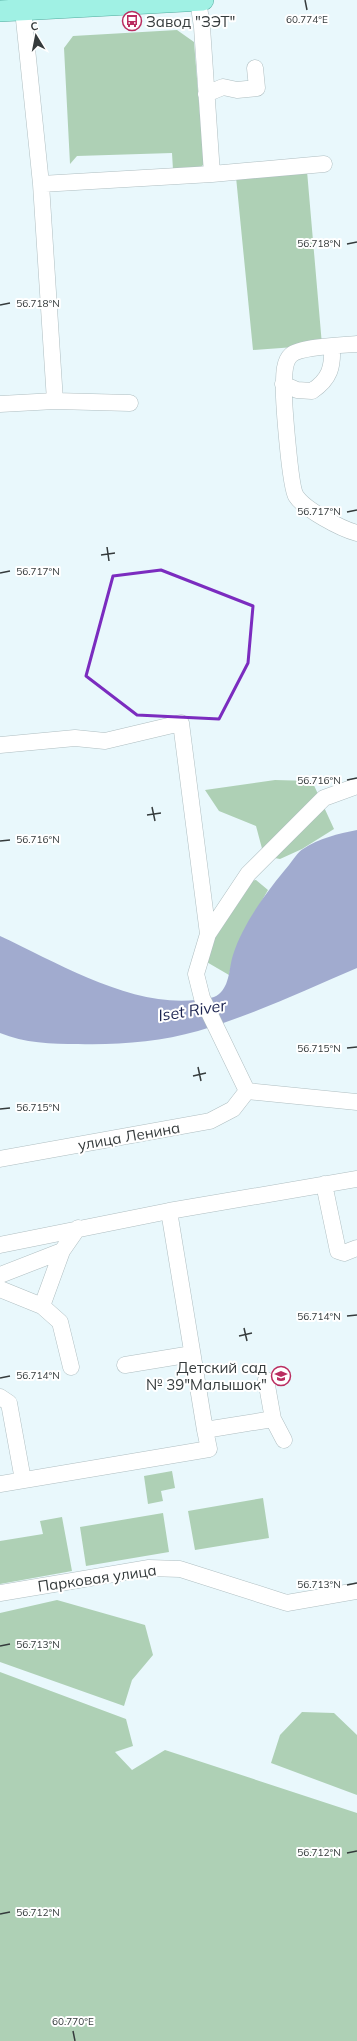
<svg xmlns="http://www.w3.org/2000/svg" width="357" height="2041" font-family="Mulish,sans-serif">
<style>
.green{fill:#aed0b5}
.water{fill:#a1abcf}
.lines{fill:none;stroke-linecap:round;stroke-linejoin:round}
.minor-casing{stroke:#afbec1;stroke-width:17}
.major-casing{stroke:#52ab9e;stroke-width:22}
.minor{stroke:#fff;stroke-width:16}
.major{stroke:#a0f1e4;stroke-width:21}
.marked{fill:none;stroke:#7b2cbf;stroke-width:3;stroke-linejoin:round}
.ticks{fill:none;stroke:#353b3c;stroke-width:1.5}
.labels{text-anchor:middle;dominant-baseline:central;stroke-width:4;stroke-linejoin:round;paint-order:stroke}
.poi-label{font-size:15px;fill:#353b3c;stroke:#fff;text-anchor:start}
.street-label{font-size:15px;fill:#353b3c;stroke:#fff}
.water-label{font-size:16px;font-style:italic;fill:#1c2451;stroke:#fff}
.ticks-label{font-size:10px;text-anchor:middle;fill:#353b3c;stroke:#fff;stroke-width:4;stroke-linejoin:round;paint-order:stroke}
</style>
<rect width="100%" height="100%" fill="#e9f8fc"/>
<path class="green" d="M177,30L194,42L204,164L200,168L173,170L172,153L77,156L70,164L64,48L73,36Z
M307,171L322,345L253,350L236,177Z
M275,780L312,781L334,829L302,849L280,859L264,856L256,826L219,811L205,790Z
M256,880L268,890C252,918 236,943 229,975L205,961L238,883Z
M172,1471L175,1488L161,1491L163,1501L148,1504L144,1476Z
M263,1498L269,1538L195,1550L188,1511Z
M163,1513L169,1552L86,1566L80,1527Z
M62,1517L72,1571L0,1584V1541L43,1534L40,1521Z
M57,1600L145,1625L153,1655L132,1680L124,1706L0,1662V1613Z
M0,1672L126,1719L133,1746L115,1752L132,1770L165,1750L357,1813V2041H0Z
M302,1712L334,1713L357,1735V1795L271,1763L280,1735Z"/>
<path class="water" d="M357,830V968C305,990 253,1015 198,1031C159,1042 118,1045 78,1044C52,1044 24,1043 0,1033V936C58,963 130,1007 196,1000C204,999 213,999 219,994C230,985 229,967 233,955C243,923 268,890 289,865C293,860 298,852 303,849C319,838 338,834 357,830Z"/>
<g class="lines">
<defs>
<path id="minor" d="M23,0V10L41,184
M206,94L223,87L237,90L257,88L255,68
M212,174L324,164
M357,344C344,345 300,347 291,355C284,361 284,375 284,384C283,398 290,487 296,496C304,509 341,529 357,533
M283,384L297,390L312,391C330,379 333,367 332,346
M55,401L41,184L212,174L202,27L198,0
M0,404L55,401L130,403
M0,745L75,738L105,741L181,723L208,934
M357,786L324,798L248,874L208,934L196,974L202,998L247,1091L357,1102
M0,1159L210,1121L233,1109L247,1091
M324,1184L338,1251L344,1253L357,1248
M169,1211L205,1430
M0,1245L169,1211L357,1179
M0,1275L62,1251
M0,1289L42,1306L60,1322L71,1367
M42,1306L62,1251L78,1228
M125,1365L192,1354
M0,1397L9,1403L23,1480
M273,1419L284,1440
M0,1484L209,1449L205,1430L273,1419L266,1380
M0,1593L149,1568L180,1569L287,1603L357,1591"/>
<path id="major" d="M0,11L203,0"/>
</defs>
<use href="#minor" class="minor-casing"/>
<use href="#major" class="major-casing"/>
<use href="#minor" class="minor"/>
<use href="#major" class="major"/>
</g>
<path class="marked" d="M161,570L253,606L248,663L219,719L137,715L86,676L113,576Z"/>
<path class="ticks" d="M305,0L307,10M347,244L357,242M0,305L10,303M347,512L357,510M107,547L109,561M101,555L115,553M0,573L10,571M347,780L357,778M152,807L155,821M147,815L161,813M0,841L10,840M347,1048L357,1047M198,1067L201,1081M193,1076L206,1073M0,1109L10,1108M347,1316L357,1315M244,1328L247,1341M239,1336L252,1333M0,1378L10,1376M347,1585L357,1583M0,1646L10,1644M347,1853L357,1851M0,1914L10,1912M73,2031L75,2041"/>
<defs>
<symbol id="bus-ring" viewBox="-11 -11 22 22"><circle r="9.5" fill="#fff" stroke="#ba2d60" stroke-width="1.5"/><path d="M-5-6H5V4H4V6H2V4H-2V6H-4V4H-5ZM-3.5-4V0h7V-4ZM-3.5 1.2v1.5H-2V1.2ZM2 1.2v1.5H3.5V1.2Z" fill="#ba2d60"/></symbol>
<symbol id="school-ring" viewBox="-11 -11 22 22"><circle r="9.5" fill="#fff" stroke="#ba2d60" stroke-width="1.5"/><path d="M0-5L7-2L0 1L-7-2ZM-4 1L0 2.5L4 1V4Q0 6-4 4Z" fill="#ba2d60"/></symbol>
</defs>
<g fill-rule="evenodd">
<use href="#bus-ring" x="121" y="10" width="22" height="22"/>
<use href="#school-ring" x="270" y="1365" width="22" height="22"/>
</g>
<g class="labels">
<g class="poi-label">
<text x="146" y="21">Завод "ЗЭТ"</text>
<text x="267" y="1367" text-anchor="end">Детский сад<tspan x="267" dy="17">№ 39"Малышок"</tspan></text>
</g>
<g class="street-label">
<text transform="translate(129 1136) rotate(-10)">улица Ленина</text>
<text transform="translate(97 1578) rotate(-8)">Парковая улица</text>
</g>
<g class="water-label">
<text transform="translate(192 1010) rotate(-9)">Iset River</text>
</g>
</g>
<g class="ticks-label">
<text x="307" y="23">60.774°E</text>
<text x="319" y="247">56.718°N</text>
<text x="38" y="307">56.718°N</text>
<text x="319" y="515">56.717°N</text>
<text x="38" y="575">56.717°N</text>
<text x="319" y="784">56.716°N</text>
<text x="38" y="843">56.716°N</text>
<text x="319" y="1052">56.715°N</text>
<text x="38" y="1111">56.715°N</text>
<text x="319" y="1320">56.714°N</text>
<text x="38" y="1379">56.714°N</text>
<text x="319" y="1588">56.713°N</text>
<text x="38" y="1648">56.713°N</text>
<text x="319" y="1856">56.712°N</text>
<text x="38" y="1916">56.712°N</text>
<text x="73" y="2025">60.770°E</text>
</g>
<g transform="translate(36 36) rotate(350)" stroke="#ffffff" stroke-width="3" paint-order="stroke">
<path d="M0-3L7 15L0 10L-7 15Z" fill="#353b3c"/>
<text y="-6" font-size="11" font-weight="bold" text-anchor="middle" fill="#353b3c">С</text>
</g>
</svg>
